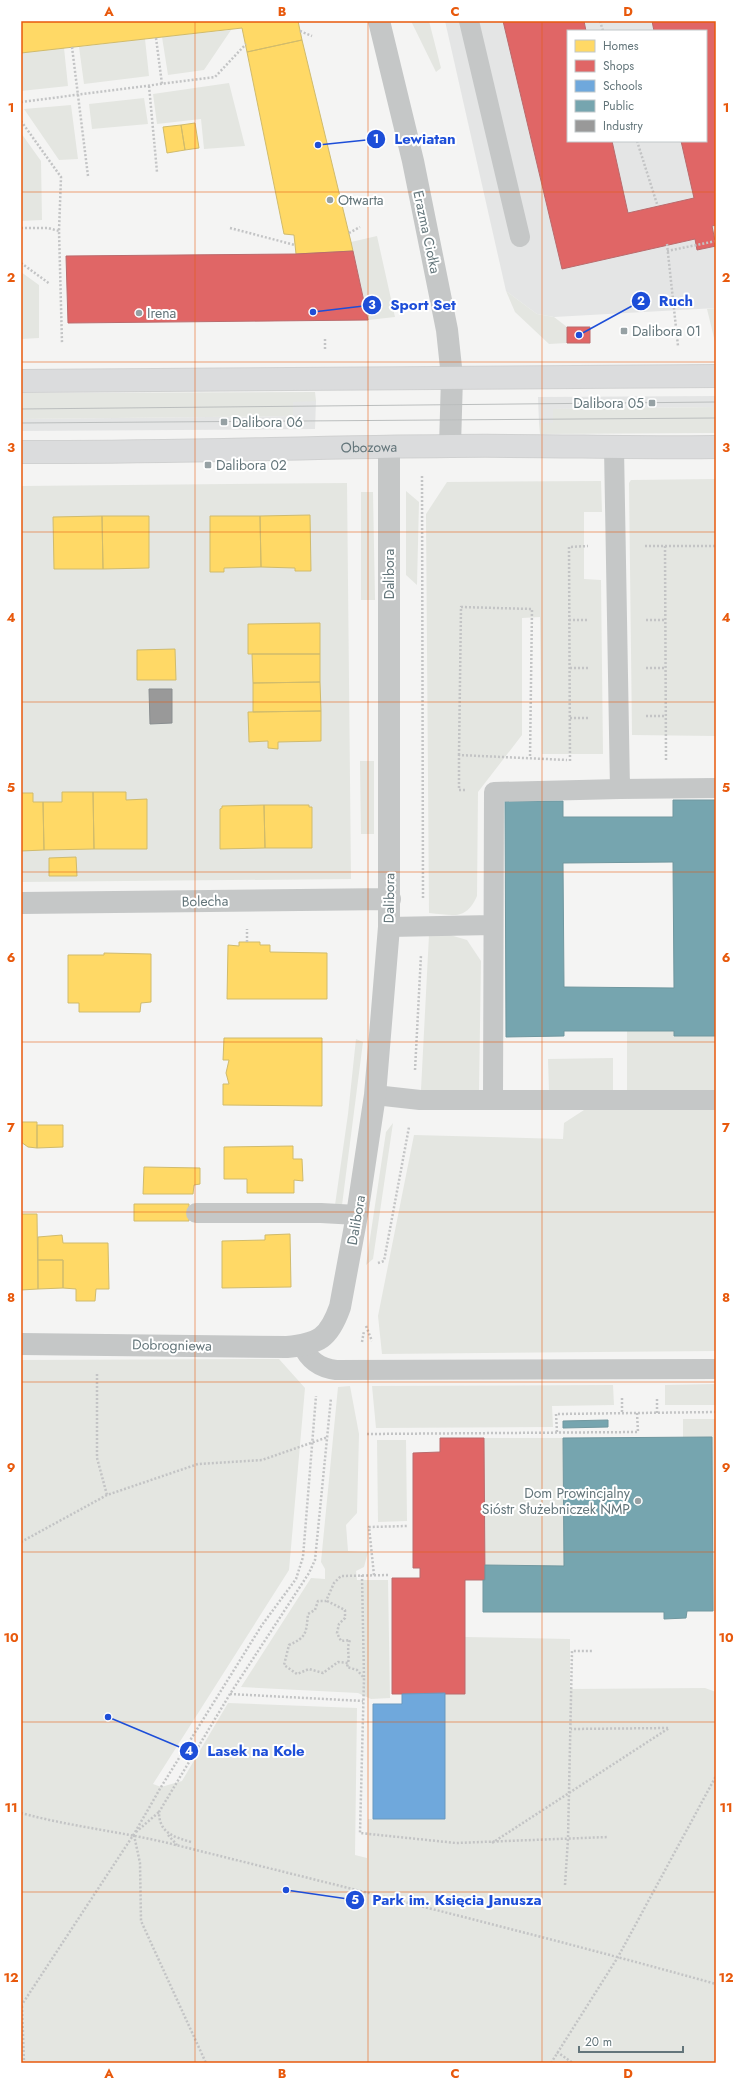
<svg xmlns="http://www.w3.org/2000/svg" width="737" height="2084" font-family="Jost,sans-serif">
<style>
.built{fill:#e4e5e5;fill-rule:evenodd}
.green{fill:#e4e6e1}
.homes{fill:#ffd966;stroke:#d0bb6c}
.shops{fill:#e06666;stroke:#ba6a6c}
.schools{fill:#6fa8dc;stroke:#6b99bf}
.public{fill:#76a5af;stroke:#70979f;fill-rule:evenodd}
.industry{fill:#999;stroke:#898e90}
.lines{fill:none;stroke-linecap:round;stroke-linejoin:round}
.secondary-casing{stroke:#d0d1d1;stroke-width:24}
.path{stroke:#c3c4c5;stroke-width:2.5;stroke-dasharray:2 2;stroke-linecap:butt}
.lane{stroke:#c5c7c7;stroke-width:20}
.street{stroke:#c5c7c7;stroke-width:22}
.secondary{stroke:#dbdcdd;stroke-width:22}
.tram{stroke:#bbbebe;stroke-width:1}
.grid{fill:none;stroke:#e8590c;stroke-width:1;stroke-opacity:0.55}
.poi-dot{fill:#96a1a4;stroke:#fff;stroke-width:1.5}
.labels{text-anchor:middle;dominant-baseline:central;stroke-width:4;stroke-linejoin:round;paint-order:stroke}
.poi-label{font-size:14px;fill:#63757a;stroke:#fff;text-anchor:start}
.street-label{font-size:14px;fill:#63757a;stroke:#fff}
.leader{fill:none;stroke:#1d4ed8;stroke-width:1.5}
.callout-dot{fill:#1d4ed8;stroke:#fff;stroke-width:1.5}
.mark-label{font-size:12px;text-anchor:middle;font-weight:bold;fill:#fff}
.callout-label{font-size:15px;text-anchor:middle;font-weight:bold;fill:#1d4ed8;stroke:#fff;stroke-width:4;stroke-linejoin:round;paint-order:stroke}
.neatline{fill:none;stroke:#e8590c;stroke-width:1.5}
.grid-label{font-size:13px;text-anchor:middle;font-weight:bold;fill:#e8590c}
</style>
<rect width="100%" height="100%" fill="#f4f4f3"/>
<path class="built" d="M445,21H716V308L554,317L537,314L506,291ZM568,31H706V141H568Z
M716,396V407L554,409L553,423H539L538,397Z
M293,401H316L315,429L21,431V419L293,416Z"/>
<path class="green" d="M411,21H429L441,68L436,72Z
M231,30L204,70L168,75L162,37Z
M145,39L149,76L84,84L79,47Z
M64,48L68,86L21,91V53Z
M229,83L245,146L204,149L201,119L157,124L153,94Z
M144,98L148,124L92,129L89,104Z
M71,105L78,159L59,160L24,109Z
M21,133L41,161L42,220L21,221Z
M377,236L395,317L368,320L351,242Z
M21,272L39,285V338L21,339Z
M506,291L537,314L554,317L567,327V343L549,344L515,312Z
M716,308V342H715L707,309Z
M315,392L316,401L293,402V416L21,419V393Z
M716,407V433L540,434L539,423H553V409Z
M716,479V736L632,735L629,483L631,480Z
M601,481L602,512H584V579L601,580L603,754H542L540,617L522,618V735L478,792L477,896C466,921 453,915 429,913L426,514L447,482Z
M347,483L351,879L21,882V486Z
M406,491L419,502L417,585L406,575Z
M361,492H373L375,600H361Z
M360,761H374V834H361Z
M429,935H450L467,940L481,961L479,1090H421Z
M627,1031H674V1036H716V1090H627Z
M356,1039L363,1042L342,1205H335L348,1114Z
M613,1058V1090L549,1091L548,1059Z
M716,1109V1351L382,1354L378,1316L414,1135L563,1139L564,1123L584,1110Z
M393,1123L373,1259L366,1265L386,1132Z
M279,1359L305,1388L289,1570L153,1784L161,1787L182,1781L228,1703L357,1708L355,1855L367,1858L368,1819H445V1693L465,1694V1637L570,1639V1689L705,1688L716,1692V2063H21V1360Z
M716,1384V1405H665V1385Z
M613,1385L614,1405L552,1406L553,1427L376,1428L372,1386Z
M350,1386L359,1434L357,1513L346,1525L348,1551L368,1552L364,1567L356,1571L357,1580H388L390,1698L371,1699L358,1693L241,1687L311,1578L325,1579V1569L321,1562L338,1387Z
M683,1419H716V1612L713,1611L712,1438H683Z
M484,1438H563L564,1566L485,1565Z
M377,1440H406L407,1521L378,1522Z"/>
<path class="homes" d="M21,21H298L302,40L247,52L242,28L21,53Z
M302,40L351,242L353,251L296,254L294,235L284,234L247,52Z
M195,123L199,148L185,150L181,125Z
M181,125L185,150L167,153L163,127Z
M310,515L311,571H295V568L261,567L260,516Z
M102,516H149V568L103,569Z
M102,516L103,569H54L53,517Z
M210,516H260L261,567L224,568V572H210Z
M320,623V654H248V624Z
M175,649L176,680H137V650Z
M252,654H320V682L253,683Z
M320,682L321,711L253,712V683Z
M321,711V741L278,742V749L268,748V741L249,742L248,712Z
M62,792H93L94,849L44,850L43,802H62Z
M93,792H126V800L147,799V849H94Z
M21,793H33V802H43L44,850L21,851Z
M264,805H309V807H312V848H265Z
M264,805L265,848L220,849V809L222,808V806Z
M76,857L77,876H49V858Z
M239,942H260V945H270V952L327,953V999H227L228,945L239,946Z
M104,953L151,954V1002L141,1003L140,1012H79V1003H68V955H104Z
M224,1038H322V1106L223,1105V1084H229L226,1073L229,1060H223Z
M21,1122H37V1148L28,1147L21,1142Z
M37,1125H63V1147L37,1148Z
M293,1146V1159H302L303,1181L294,1180V1193H247V1179H224V1147Z
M144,1167L200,1168V1184L194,1185L193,1194H143Z
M134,1204H189V1221H134Z
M21,1214H37L38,1289L21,1290Z
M290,1234L291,1287L222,1288V1241L265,1240V1235Z
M62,1235L63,1243H108L109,1289H96L95,1301H76V1289L63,1288V1260H38V1237Z
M38,1260H63V1288L38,1289Z"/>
<path class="shops" d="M503,21H584L586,31H568V141H612L628,213L694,198L681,141H706V31H654L652,21H716V225L712,226L716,246L697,250L695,239L562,269Z
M353,251L368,320L68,323L66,256L296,254Z
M567,327H590V343H567Z
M440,1438H484L485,1580H465V1694H392V1578H420V1568H413V1453L440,1452Z"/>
<path class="schools" d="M445,1693V1819H373V1704H402V1694Z"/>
<path class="public" d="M673,800H716V1036H674V1031H564V1036L506,1037L505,801H563V817H673ZM673,862L674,988L564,987L563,863Z
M608,1420V1427L563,1428V1421Z
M712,1437L713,1611H687L686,1618L664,1619V1612H483V1580H485V1565L564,1566L563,1438Z"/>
<path class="industry" d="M149,689H172V723L150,724Z"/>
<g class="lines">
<defs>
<g id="secondary">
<path d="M21,381L716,376"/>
<path id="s1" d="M21,452C164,453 307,447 451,446C539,445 627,448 716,447"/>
</g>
</defs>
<use href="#secondary" class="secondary-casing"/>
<path class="path" d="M600,21L603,31
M300,31L312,36
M156,38L162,84
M72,47L88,176
M149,86L157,172
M21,102L215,77L246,44
M21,121L61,177L59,231L62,343
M637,141L657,204
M21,228H48L59,231
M230,228L295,245
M349,233L360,227
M667,244L678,346
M667,251L716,241
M21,263L50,284
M325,339V349
M422,476L423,898
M645,546H716
M665,546L666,760
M569,620H589
M646,620H665
M570,668H589
M646,668H666
M646,716H666
M570,718H589
M459,755L461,607L532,609L530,758
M570,761L569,547L588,546
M465,790H459V755L567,760
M247,942V929
M415,1070L421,955
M378,1263L384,1261L409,1127
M366,1326L372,1341
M362,1342L364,1331
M97,1374V1458L107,1495
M622,1398V1413
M657,1413V1398
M557,1432L556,1414L716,1412
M367,1434L638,1432L637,1413
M21,1542L107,1495L198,1464L262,1460L328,1437
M362,1575L364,1678
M374,1575L369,1527L407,1526
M388,1575L341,1576L334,1583L326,1601H318L315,1610L308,1614C306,1633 307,1637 289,1645L284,1665L297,1674L309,1669L323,1673L338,1662L348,1663L347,1667L357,1670L364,1678L360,1833L456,1843L608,1837
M327,1601L345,1610V1618L339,1624L337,1633L341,1641L350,1640C346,1649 350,1655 348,1663
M230,1694L363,1701
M21,1813C72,1827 125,1832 176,1845C356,1890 537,1934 716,1984
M136,1832L159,1812
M134,1835L140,1863L141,1921L206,2063
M168,1835L177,1845
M191,1842C174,1837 159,1833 159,1812L230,1694L309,1573L315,1560L331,1398
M492,1843L669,1728L571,1729
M565,1885L568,1839L572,1651H593
M21,2006L134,1834L161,1787L262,1625L296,1579L303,1557L316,1396
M22,2006L24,2063
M557,2052L573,2063
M551,2063L618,1957L716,1776"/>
<path class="lane" d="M469,21L520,237
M620,789L716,788
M389,927L493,925
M375,1095L420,1100H716
M493,1100L494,792L620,789L614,448
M196,1213H321L357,1215
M302,1345C309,1361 320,1368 336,1370L716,1369"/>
<path class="street" d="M379,21L413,161L447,330L452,377L450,446
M21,903L390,899
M21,1344L287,1347C319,1344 329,1338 340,1307L357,1215L375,1095L389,927V448"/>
<use href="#secondary" class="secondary"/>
<path class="tram" d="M21,409L716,402
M21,423L716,418"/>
</g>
<path class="grid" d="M195,21V2063M368,21V2063M542,21V2063M21,192H716M21,362H716M21,532H716M21,702H716M21,872H716M21,1042H716M21,1212H716M21,1382H716M21,1552H716M21,1722H716M21,1892H716"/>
<g class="poi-dot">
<circle cx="330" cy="200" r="4"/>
<circle cx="139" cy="313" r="4"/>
<rect x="620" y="327" width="8" height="8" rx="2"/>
<rect x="648" y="399" width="8" height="8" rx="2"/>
<rect x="220" y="418" width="8" height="8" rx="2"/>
<rect x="204" y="461" width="8" height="8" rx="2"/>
<circle cx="638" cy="1501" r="4"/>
</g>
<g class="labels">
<g class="poi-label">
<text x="338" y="200">Otwarta</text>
<text x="147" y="313">Irena</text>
<text x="632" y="331">Dalibora 01</text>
<text x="644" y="403" text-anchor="end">Dalibora 05</text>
<text x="232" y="422">Dalibora 06</text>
<text x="216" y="465">Dalibora 02</text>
<text x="630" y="1493" text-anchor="end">Dom Prowincjalny<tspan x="630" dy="16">Sióstr Służebniczek NMP</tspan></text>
</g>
<g class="street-label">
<text transform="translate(427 232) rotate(78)">Erazma Ciołka</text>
<text stroke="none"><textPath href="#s1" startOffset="348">Obozowa</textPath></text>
<text transform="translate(389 574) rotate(-90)">Dalibora</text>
<text transform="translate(389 898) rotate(-89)">Dalibora</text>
<text transform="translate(205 901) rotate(-1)">Bolecha</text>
<text transform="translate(356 1220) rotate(-80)">Dalibora</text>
<text transform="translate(172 1345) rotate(1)">Dobrogniewa</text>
</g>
</g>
<path class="leader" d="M318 145L376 139M579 335L641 301M313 312L372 305M108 1717L189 1751M286 1890L355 1900"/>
<g class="callout-dot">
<circle cx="318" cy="145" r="4"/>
<circle cx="579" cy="335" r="4"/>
<circle cx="313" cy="312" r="4"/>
<circle cx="108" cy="1717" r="4"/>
<circle cx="286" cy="1890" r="4"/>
<circle cx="376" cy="139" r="10"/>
<circle cx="641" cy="301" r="10"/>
<circle cx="372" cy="305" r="10"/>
<circle cx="189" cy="1751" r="10"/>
<circle cx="355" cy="1900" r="10"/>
</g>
<g class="mark-label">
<text x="376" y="143">1</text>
<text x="641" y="305">2</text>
<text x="372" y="309">3</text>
<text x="189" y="1755">4</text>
<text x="355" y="1904">5</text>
</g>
<g class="callout-label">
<text x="425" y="144">Lewiatan</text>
<text x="676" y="306">Ruch</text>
<text x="423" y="310">Sport Set</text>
<text x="256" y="1756">Lasek na Kole</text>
<text x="457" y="1905">Park im. Księcia Janusza</text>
</g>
<rect width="737" height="2084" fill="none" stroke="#ffffff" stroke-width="44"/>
<rect x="567" y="30" width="140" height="112" fill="#ffffff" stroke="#c1c8ca"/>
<rect x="575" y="40" width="20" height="12" fill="#ffd966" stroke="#c1c8ca"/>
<text x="603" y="50" font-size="12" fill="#63757a">Homes</text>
<rect x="575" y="60" width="20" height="12" fill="#e06666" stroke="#c1c8ca"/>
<text x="603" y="70" font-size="12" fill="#63757a">Shops</text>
<rect x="575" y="80" width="20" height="12" fill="#6fa8dc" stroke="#c1c8ca"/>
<text x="603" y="90" font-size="12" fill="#63757a">Schools</text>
<rect x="575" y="100" width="20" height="12" fill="#76a5af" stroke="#c1c8ca"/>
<text x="603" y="110" font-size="12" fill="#63757a">Public</text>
<rect x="575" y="120" width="20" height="12" fill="#999999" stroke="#c1c8ca"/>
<text x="603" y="130" font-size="12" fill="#63757a">Industry</text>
<path d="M579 2046v6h104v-6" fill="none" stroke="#63757a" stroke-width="2"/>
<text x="585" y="2046" font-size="12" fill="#63757a" stroke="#ffffff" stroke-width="3" paint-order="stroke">20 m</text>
<rect x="22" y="22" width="693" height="2040" class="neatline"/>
<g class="grid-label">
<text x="109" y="16">A</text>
<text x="282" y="16">B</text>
<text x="455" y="16">C</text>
<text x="628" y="16">D</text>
<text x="11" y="112">1</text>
<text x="726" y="112">1</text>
<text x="11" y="282">2</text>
<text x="726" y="282">2</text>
<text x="11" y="452">3</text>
<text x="726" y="452">3</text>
<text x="11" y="622">4</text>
<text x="726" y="622">4</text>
<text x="11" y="792">5</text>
<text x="726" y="792">5</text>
<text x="11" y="962">6</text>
<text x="726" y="962">6</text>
<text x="11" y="1132">7</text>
<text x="726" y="1132">7</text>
<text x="11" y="1302">8</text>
<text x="726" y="1302">8</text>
<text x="11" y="1472">9</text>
<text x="726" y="1472">9</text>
<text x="11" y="1642">10</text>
<text x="726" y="1642">10</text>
<text x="11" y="1812">11</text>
<text x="726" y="1812">11</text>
<text x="11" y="1982">12</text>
<text x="726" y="1982">12</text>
<text x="109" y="2078">A</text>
<text x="282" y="2078">B</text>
<text x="455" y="2078">C</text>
<text x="628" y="2078">D</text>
</g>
</svg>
